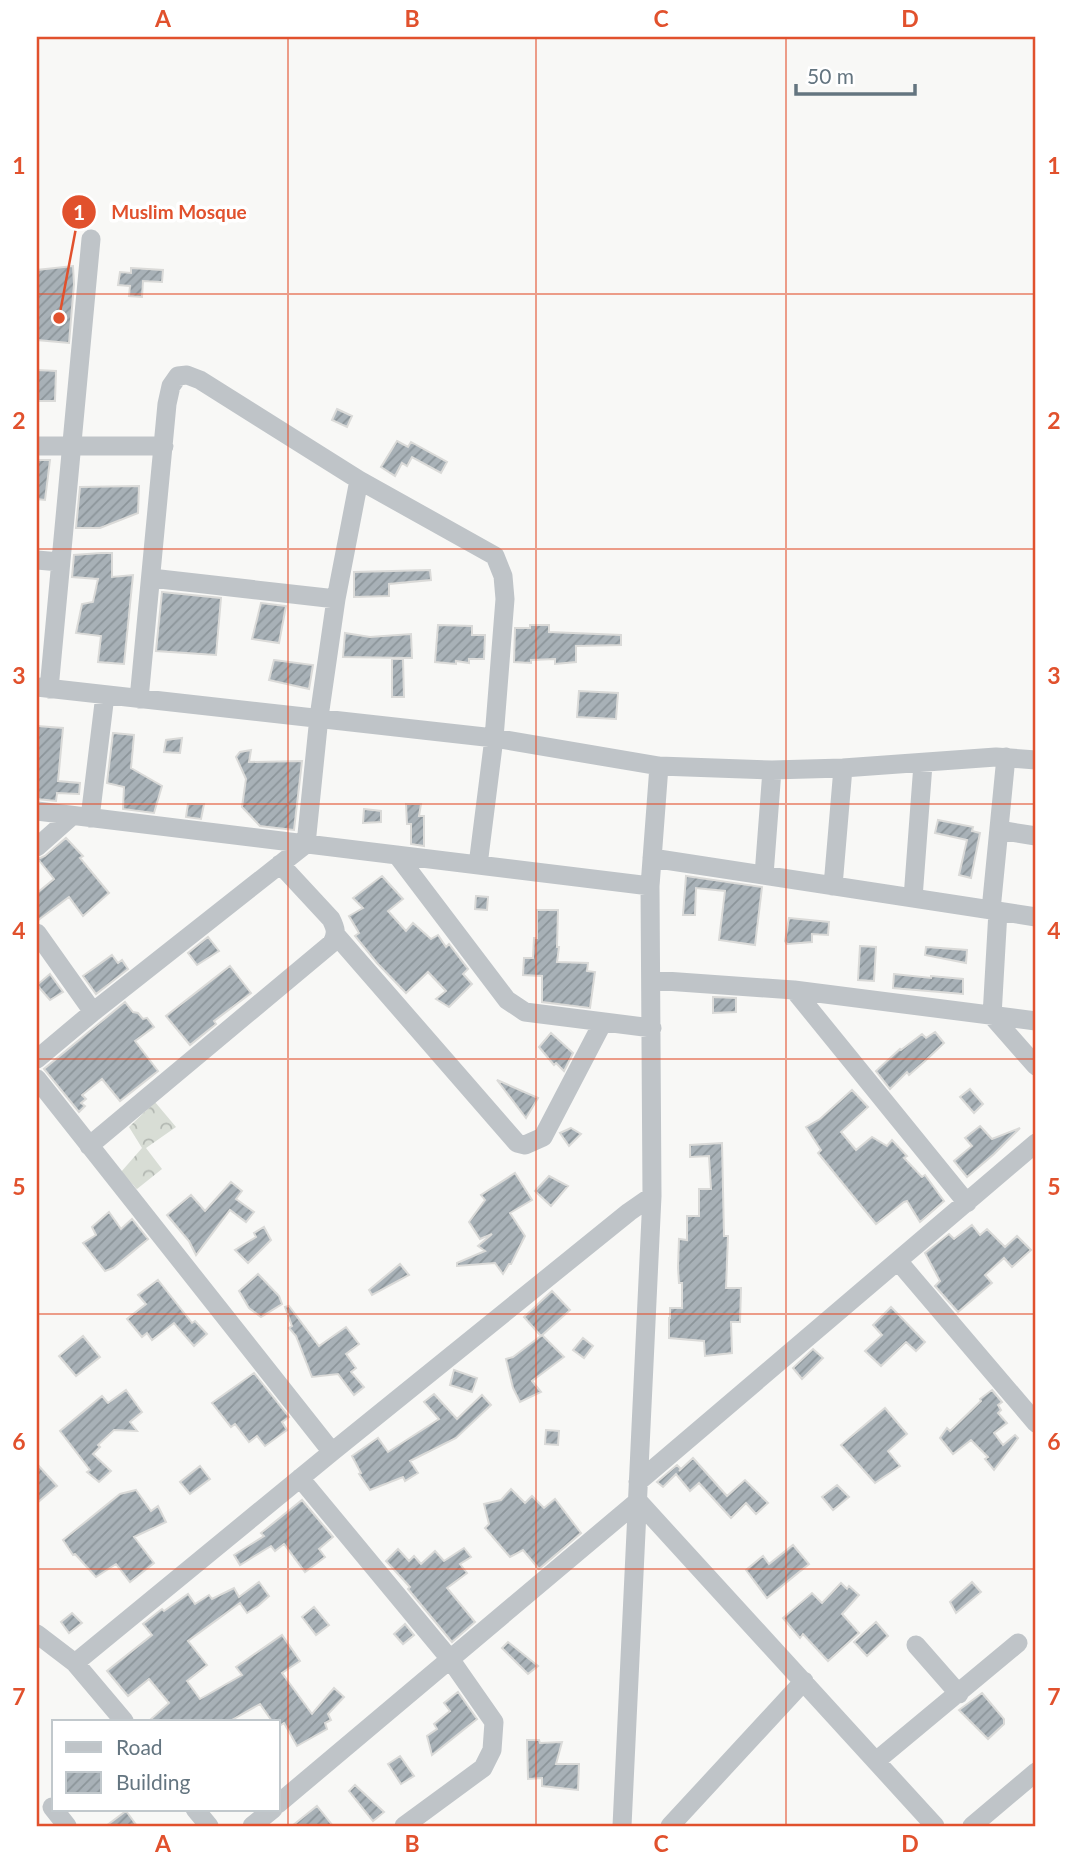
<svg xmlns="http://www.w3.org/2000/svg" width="1073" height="1863" font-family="Lato,sans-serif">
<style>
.park{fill:url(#park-crowns)}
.building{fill:url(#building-hatch);stroke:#dadad8;stroke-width:2}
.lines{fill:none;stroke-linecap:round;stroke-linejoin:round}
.minor{stroke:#bfc4c8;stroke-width:19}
.grid{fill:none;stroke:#e1512d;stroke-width:2;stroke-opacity:0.55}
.leader{fill:none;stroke:#e1512d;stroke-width:2.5}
.callout-dot{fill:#e1512d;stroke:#fff;stroke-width:2.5}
.mark-label{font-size:21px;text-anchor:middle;font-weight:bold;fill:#fff}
.callout-label{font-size:19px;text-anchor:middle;font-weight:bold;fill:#e1512d;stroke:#fff;stroke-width:7;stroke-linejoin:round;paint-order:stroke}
.neatline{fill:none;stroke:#e1512d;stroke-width:2.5}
.grid-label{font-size:23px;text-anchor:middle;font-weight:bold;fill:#e1512d}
</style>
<defs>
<pattern id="park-crowns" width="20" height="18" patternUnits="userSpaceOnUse" patternTransform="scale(1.75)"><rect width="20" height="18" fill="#d8ddd5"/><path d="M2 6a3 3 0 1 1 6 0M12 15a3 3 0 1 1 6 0" fill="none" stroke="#b3b8b2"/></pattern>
<pattern id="building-hatch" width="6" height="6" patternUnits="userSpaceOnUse" patternTransform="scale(1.75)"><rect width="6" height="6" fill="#a8b1b7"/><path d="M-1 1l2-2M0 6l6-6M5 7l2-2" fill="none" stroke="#8c959a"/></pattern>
</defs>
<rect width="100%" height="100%" fill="#f8f8f6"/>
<path class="park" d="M155,1102L176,1127L146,1148L162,1169L137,1189L121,1172L142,1148L129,1127Z"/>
<path class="building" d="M73,266L74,284L69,343L37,340V270Z
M131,268L163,270L162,282L143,281L142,297L129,296L130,286L118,285L120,272L131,273Z
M37,370L56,371L55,401H37Z
M337,409L352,416L347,427L332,420Z
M397,441L408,447L411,442L447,462L441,473L412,457L407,466L402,463L395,476L381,467Z
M37,460H50L45,500L37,499Z
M139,486L138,513L100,528H76L80,487Z
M101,553H112V577L133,575L124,664L98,662L101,636L76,633L82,604L93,602L98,579L72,577L74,555Z
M430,570L431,580L389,584V596L354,597V572Z
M162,592L221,598L216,655L156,651Z
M261,603L286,606L279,643L252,639Z
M438,625L472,626V635H485L484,659H469V663L456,661V664L435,662Z
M530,625H549V632L621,635V645L576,646V662L555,664V659L531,660V663L514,662L515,628H530Z
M345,633L370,637L411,634L412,658L343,657Z
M392,659H403L404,697H392Z
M274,660L313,665L309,689L269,680Z
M579,691L618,693L616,719L577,717Z
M37,726L63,728L58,781L80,783L79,794L57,793L56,801L37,799Z
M113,733L134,735L131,768L162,786L154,813L123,809L124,787L107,783Z
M182,738L180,753L164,752L166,740Z
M251,750L249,762L302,761L294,830L260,826L242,807L246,779L236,757L240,752Z
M188,804H204L201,819L186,817Z
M406,804H421L419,816H424V846L411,844V824H407Z
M364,809L381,811V822L363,823Z
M938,820L973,827L972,831L980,833L971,878L959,875L967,840L935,833Z
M66,838L83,856L80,858L109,893L83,916L69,897L37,921V893L54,879L38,859L45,856Z
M382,876L403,899L388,911L406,931L413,923L431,939L438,935L446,947L449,944L468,969L463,974L472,984L449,1007L436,999L446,991L428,972L406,993L377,963L355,936L359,933L349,916L363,908L353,898Z
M686,876L762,887L755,945L719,940L725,891L696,888L695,915H683Z
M476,896L488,897L487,910L475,909Z
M537,910H558L557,947H559L557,962L588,963L587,971L595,972L590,1008L542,1002V976L523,975L524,958H533L534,938H537Z
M789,918L829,922L828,935L812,934V942L787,944L785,941Z
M208,937L219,951L197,965L188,953Z
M860,946L876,947L874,981L858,980Z
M926,947L967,950L966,963L925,955Z
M112,955L118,963L122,960L128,969L96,994L83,976Z
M230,966L251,993L214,1021L216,1024L190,1045L166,1016Z
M50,974L63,992L50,1000L37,985Z
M894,974L931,978V976L963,979V994L893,988Z
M713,997L736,998V1012L713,1013Z
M125,1002L133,1012L138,1013L143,1019L147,1018L154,1027L135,1041L158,1071L120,1101L102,1079L82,1095L86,1099L81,1103L85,1106L79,1112L44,1069Z
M935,1032L944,1043L925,1061L909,1075L907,1072L890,1089L876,1071L900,1049L901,1050L922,1034L926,1038Z
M551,1033L573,1053L564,1071L556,1063L554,1065L539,1047Z
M497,1080L538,1098L526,1118Z
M970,1089L983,1104L974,1113L960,1097Z
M852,1090L868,1107L841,1132L856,1150L872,1137L887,1146L892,1140L907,1156L904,1158L922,1177L925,1175L944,1201L920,1222L907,1201L904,1202L876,1224L818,1153L821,1150L806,1127L820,1119Z
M980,1126L992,1139L1020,1128L994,1154L967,1177L954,1161L972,1146L965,1138Z
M571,1128L581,1134L569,1146L560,1133Z
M722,1143L724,1236H728L726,1288H741L740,1322H731L732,1353L705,1356L704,1341L669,1338V1318H670V1308H682V1283H679L678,1268L679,1239L687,1240V1216H699V1189H711L709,1156L690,1157V1145Z
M515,1173L532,1200L510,1213L525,1236L511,1264H509L503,1274L495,1263L457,1266V1263L485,1251L478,1246L492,1234L480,1239L469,1222L485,1200L481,1195Z
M549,1176L568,1186L551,1206L535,1191Z
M231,1182L242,1191L236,1199L254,1212L246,1222L230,1210L196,1255L189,1241L167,1215L191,1195L205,1211Z
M109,1212L121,1229L132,1219L148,1239L113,1268L105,1271L83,1243L96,1235L92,1227Z
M972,1225L980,1235L987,1229L1005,1247L1017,1236L1031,1250L1012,1267L1004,1258L985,1275L992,1283L958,1312L935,1286L940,1281L925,1253L949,1234L954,1239Z
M264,1227L271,1240L248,1263L235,1250L256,1237L254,1233Z
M400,1264L409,1275L372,1295L369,1290Z
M258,1274L279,1296L282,1304L261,1317L249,1308L239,1291Z
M158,1280L192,1323L195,1321L207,1334L194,1346L174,1323L152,1340L147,1333L142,1337L127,1319L146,1304L138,1295Z
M552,1291L570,1310L541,1336L524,1317Z
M289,1306L319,1346L346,1327L359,1344L346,1354L356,1368L351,1372L364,1387L354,1395L338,1374L312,1377L296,1336L289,1328L292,1326L285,1307Z
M891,1307L925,1342L916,1351L906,1342L881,1366L865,1351L882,1335L873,1325Z
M542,1335L564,1357L532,1381L541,1392L520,1402L513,1388L506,1359L513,1357Z
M83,1336L100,1357L76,1376L59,1356Z
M583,1338L593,1346L584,1358L573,1350Z
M813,1349L823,1358L802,1379L793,1368Z
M454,1370L477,1378L472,1392L450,1385Z
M254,1373L289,1417L282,1422L287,1430L265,1446L257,1436L249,1442L235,1424L231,1427L212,1403Z
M126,1390L142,1412L130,1422L137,1431L114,1430L98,1445L100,1447L93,1454L111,1471L99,1482L87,1472L90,1470L60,1431L102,1396L108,1403Z
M992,1390L1002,1402L998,1405L1001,1410L998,1413L1007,1423L994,1433L1003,1445L1015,1435L1018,1438L994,1470L985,1459L988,1457L971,1440L953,1454L940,1438L947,1428L950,1431L981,1401L980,1399Z
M434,1394L457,1419L482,1395L491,1405L456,1438L410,1461L418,1473L405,1481L403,1477L370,1490L359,1474L361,1473L352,1456L378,1438L388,1452L439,1419L424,1402Z
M885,1408L907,1434L888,1451L900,1466L875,1483L841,1445Z
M546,1430L559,1431L558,1445L545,1444Z
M693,1458L727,1496L745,1480L768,1503L756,1514L746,1503L731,1518L699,1483L690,1491L676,1474L663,1487L657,1482L677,1465L681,1469L679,1471Z
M37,1464L57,1486L37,1503Z
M200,1466L210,1479L190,1494L180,1482Z
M837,1485L849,1497L833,1510L822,1497Z
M511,1489L525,1503L532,1496L544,1508L555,1499L581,1533L539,1569L523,1550L510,1557L485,1528L489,1524L484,1504L501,1500Z
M136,1490L151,1511L158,1506L166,1522L134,1537L154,1563L130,1582L116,1564L96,1577L75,1554L73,1555L63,1540L120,1494Z
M302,1500L333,1537L319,1549L325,1557L305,1572L284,1544L275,1551L271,1546L240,1565L234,1555L264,1536L261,1533Z
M793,1545L809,1564L767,1598L746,1570L763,1556L769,1564Z
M464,1548L471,1557L460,1564L467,1573L447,1588L475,1622L452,1642L408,1589L410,1587L386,1561L398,1549L409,1561L414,1556L421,1564L435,1551L444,1561Z
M259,1582L269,1596L258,1606L247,1613L240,1603L188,1641L207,1665L187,1681L200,1699L242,1675L236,1667L282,1635L300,1661L282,1673L312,1714L334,1688L344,1697L328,1714L331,1720L325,1723L327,1729L297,1746L284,1723L278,1727V1721H272L260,1704L230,1721H149L169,1703L149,1679L128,1696L107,1671L152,1635L143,1624L162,1609L164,1611L188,1594L195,1604L209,1595L212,1599L234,1588L239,1597Z
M972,1582L981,1592L956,1613L950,1602Z
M841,1583L847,1589L849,1586L859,1595L842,1614L859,1633L828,1661L803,1634L800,1638L783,1618L812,1593L822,1603Z
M314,1607L329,1625L316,1635L302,1617Z
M72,1613L82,1623L69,1633L61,1622Z
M876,1622L888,1636L867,1656L854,1642Z
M405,1624L414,1635L403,1644L394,1634Z
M508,1642L538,1666L528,1674L502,1648Z
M458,1692L477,1719L432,1755L427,1736L437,1729L434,1724L450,1711L444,1703Z
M982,1693L1004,1719V1724L988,1739L959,1710Z
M527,1740H539L540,1743L562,1742L556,1764H579L578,1790L542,1786V1778L528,1779Z
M400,1756L414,1776L401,1784L388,1764Z
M355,1785L384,1812L373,1821L349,1791Z
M317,1806L333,1826H292Z
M126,1811L137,1826H106Z"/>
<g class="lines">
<path class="minor" d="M37,446H164
M37,560L60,562
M151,578L336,599
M37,687L494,738L659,766L772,770L843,768L996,757L1036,760
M49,689L91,239
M139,699L167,404L171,386L178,376L187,375L200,380L359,480L495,556L503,576L505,599L494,738L478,865
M37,811L650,886
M90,818L105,695
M999,830L1036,836
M37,847L72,816
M397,855L507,1000L525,1012L652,1028
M652,858L1036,917
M764,875L772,770
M833,886L843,768
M913,898L923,764
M991,910L1006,757
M998,911L992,1016L1036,1066
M37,933L93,1012
M336,935L517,1143L525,1145L543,1137L603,1022
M651,980L794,990L1036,1021
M794,990L967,1203
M37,1059L93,1012L306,844L319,717L336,599L359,480
M37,1079L332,1452
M89,1146L332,943C337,933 336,929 331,919L280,864
M898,1261L1036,1423
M300,1478L450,1659L494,1722L492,1750L483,1768L404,1826
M638,1482L1036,1143
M37,1634L75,1663L124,1721
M916,1645L959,1694
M75,1663L332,1452L629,1212L652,1196
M876,1761L1018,1643
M278,1804L638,1501L935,1826
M52,1807L67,1826
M195,1809L209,1826
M252,1826L273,1809
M622,1826L652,1196L650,886L659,766
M670,1826L804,1681
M972,1826L1036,1772"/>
</g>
<path class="grid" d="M288,37V1826M536,37V1826M786,37V1826M37,294H1036M37,549H1036M37,804H1036M37,1059H1036M37,1314H1036M37,1569H1036"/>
<path class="leader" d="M59 318L79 212"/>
<g class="callout-dot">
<circle cx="59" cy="318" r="7"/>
<circle cx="79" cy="212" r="18"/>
</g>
<g class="mark-label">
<text x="79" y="220">1</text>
</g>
<g class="callout-label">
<text x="179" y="219">Muslim Mosque</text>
</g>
<rect width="1073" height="1863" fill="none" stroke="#ffffff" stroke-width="77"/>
<rect x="52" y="1720" width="228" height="91" fill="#ffffff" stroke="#c1c8cc" stroke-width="2"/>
<rect x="66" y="1742" width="35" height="10" fill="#bfc4c8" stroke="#c1c8cc" stroke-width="2"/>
<text x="116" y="1755" font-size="21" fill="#647580">Road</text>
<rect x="66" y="1772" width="35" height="21" fill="url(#building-hatch)" stroke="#c1c8cc" stroke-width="2"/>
<text x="116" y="1790" font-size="21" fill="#647580">Building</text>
<path d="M796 84v10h119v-10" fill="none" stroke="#647580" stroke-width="3.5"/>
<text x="807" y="84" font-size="21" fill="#647580" stroke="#ffffff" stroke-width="5" paint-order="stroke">50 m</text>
<rect x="38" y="38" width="996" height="1787" class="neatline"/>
<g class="grid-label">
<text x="163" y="27">A</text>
<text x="412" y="27">B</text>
<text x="661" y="27">C</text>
<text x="910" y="27">D</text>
<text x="19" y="174">1</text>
<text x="1054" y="174">1</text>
<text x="19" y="429">2</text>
<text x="1054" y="429">2</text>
<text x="19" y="684">3</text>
<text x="1054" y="684">3</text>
<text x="19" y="939">4</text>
<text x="1054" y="939">4</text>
<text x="19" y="1195">5</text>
<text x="1054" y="1195">5</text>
<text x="19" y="1450">6</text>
<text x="1054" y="1450">6</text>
<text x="19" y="1705">7</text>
<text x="1054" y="1705">7</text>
<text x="163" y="1852">A</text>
<text x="412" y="1852">B</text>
<text x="661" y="1852">C</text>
<text x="910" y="1852">D</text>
</g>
</svg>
